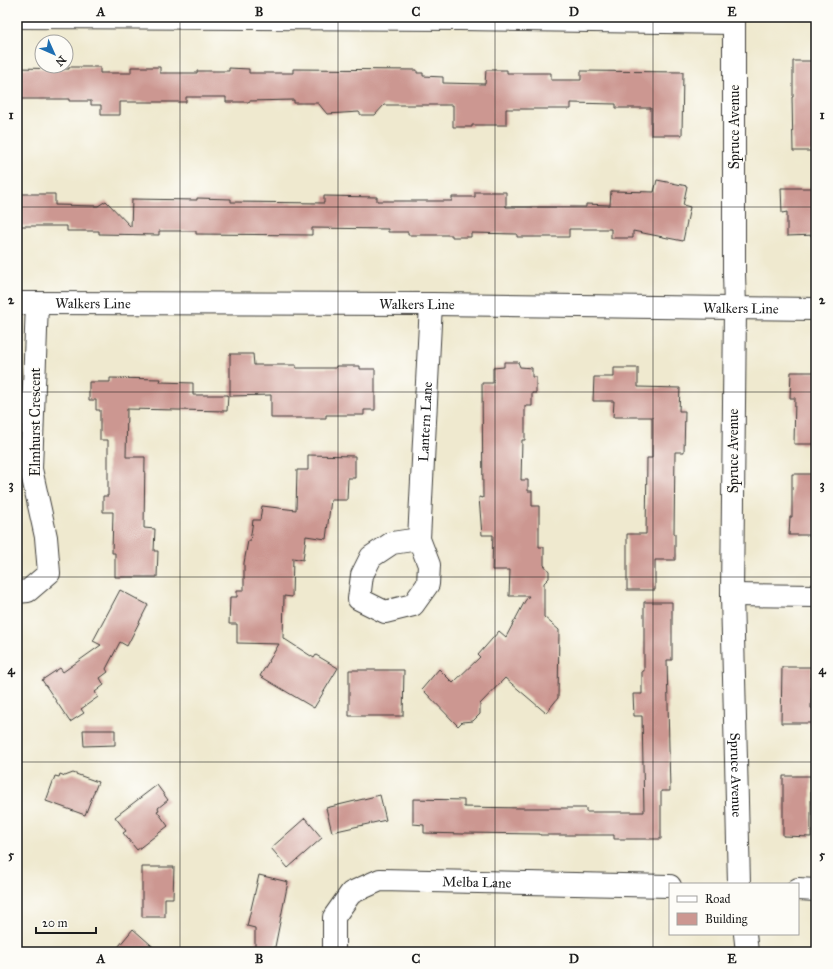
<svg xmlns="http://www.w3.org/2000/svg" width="833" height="969" font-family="'IM FELL Great Primer',serif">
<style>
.building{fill:#cc9791}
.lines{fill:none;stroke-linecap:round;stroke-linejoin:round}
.minor-casing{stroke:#3c3b37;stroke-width:24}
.tertiary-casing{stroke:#3c3b37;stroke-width:24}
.secondary-casing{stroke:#3c3b37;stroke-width:24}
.minor{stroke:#fff;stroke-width:22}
.tertiary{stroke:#fff;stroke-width:22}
.secondary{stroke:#fff;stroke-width:22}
.grid{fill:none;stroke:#1c1c1c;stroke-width:1;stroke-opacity:0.55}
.labels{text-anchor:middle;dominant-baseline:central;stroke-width:3;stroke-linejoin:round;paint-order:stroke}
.street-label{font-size:14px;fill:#1c1c1c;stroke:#fdfcf7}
.neatline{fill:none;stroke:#1c1c1c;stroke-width:1.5}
.grid-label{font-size:13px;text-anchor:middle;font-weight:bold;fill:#1c1c1c}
</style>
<rect width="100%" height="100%" fill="#fdfcf7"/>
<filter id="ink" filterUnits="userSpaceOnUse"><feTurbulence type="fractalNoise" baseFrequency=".025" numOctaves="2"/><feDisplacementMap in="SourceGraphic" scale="8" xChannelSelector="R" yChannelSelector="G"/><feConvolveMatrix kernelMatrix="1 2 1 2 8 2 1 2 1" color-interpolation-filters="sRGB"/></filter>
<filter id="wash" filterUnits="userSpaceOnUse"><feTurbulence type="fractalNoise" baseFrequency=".012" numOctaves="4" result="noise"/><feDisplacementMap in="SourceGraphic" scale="16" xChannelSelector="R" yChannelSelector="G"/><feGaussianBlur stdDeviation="0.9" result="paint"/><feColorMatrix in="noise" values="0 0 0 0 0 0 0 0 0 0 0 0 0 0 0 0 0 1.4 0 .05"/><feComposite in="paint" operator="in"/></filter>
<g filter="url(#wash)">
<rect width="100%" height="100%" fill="#efe9cf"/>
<g id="blocks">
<path class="building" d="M793,61H816V151H793L792,97H793Z
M69,67H100V73H131V67H160V73H197V71H229V68L249,69V73H293V69L417,70V73H423V76L443,77V83L485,84L486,70H507V73H551V80H581V71L683,72L682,135H651V108H616V104L571,103V109H506V125H472V127H453V105H384L375,115H361L359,112L327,114L318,103H294V100L249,101V102H226V97H186V102H120V115H101V105H91V101H69V99H17V68L69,69Z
M657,180L687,186L683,205L690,207L683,241L633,231V238H611V229H569V237H517V234L471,233V237H452V235H408V232H388V229L312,228V235L196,234V231H159V235L99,234V231H67V226H17V194H55V205L98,206L106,201L131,227L132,199L197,200V198L231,199V202L324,203V196L377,197V201H452V197H475V192H506V207H586V204L610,205L611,191L654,192Z
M781,188H816V235L787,236V212L782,213Z
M230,354H253L254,365H296V368H336V366H360V369H375V410H364V415H326V418H271V395L230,396Z
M504,362H518L520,367L532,368V377H536V393H532V406H525V440H522L521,480H528V491H532V506H539V547H544V565L549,571V578L544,583V617L559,630L558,698L546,713L505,678L480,704V714L473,721L462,722L458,726L422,689L439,669L453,683L480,657L478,655L499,631L506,637L525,601L529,596H509L510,570H492L493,535H482L479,497L483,498L482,383H493V368L504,367Z
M614,368H638V387L680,388L679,411H685L684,452H675L674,534H675V560H655V590H627V534H646L647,458H652V417H613L614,401H593L594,377H614Z
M791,372H816V444H794L795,398H790Z
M110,378L161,379L160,382L193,383V395H228L227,411L127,409L126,457H145L144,528L155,529L154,551H158L157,577H115V553H112L113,512H103V496H108V440H100V410H96V400H89V382H110Z
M308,455L355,456V478H348L347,500H331L326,539L306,536L303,560L293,558L292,597L284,596L283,638L314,658L316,655L338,668L314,708L260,676L279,644L237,643V624H229L230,597H237V590H244V563L248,541H250L253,520H260L262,506L296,510L297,470H308Z
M792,474H816V535H789L790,517H792Z
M120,590L148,605L127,646L120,642L106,669L108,672L100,678L104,685L95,692L98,697L81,709L84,713L70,722L42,680L60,668L63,672L101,645L93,641Z
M644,602H672V660H667L670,791H661V839H614V835H540V834L464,833V834L424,833V825L413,824V799L464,800V807L522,808H586V812H644L642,716H634L633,694H642V671H644Z
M782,667H812L811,708L816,709V723H781Z
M349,670H404L403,716H349Z
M83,730H115V745L84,746Z
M73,773L98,782L85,815L46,801L55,776L59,777L60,774L65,776Z
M783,776H811V837L783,836Z
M157,785L168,800L158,808L159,810L157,811L168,826L137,850L123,833L126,831L115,817Z
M380,795L386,820L332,832L326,808Z
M305,818L322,838L288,868L271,848Z
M142,867H174L173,898H165V917H142Z
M259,875L288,882L274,952H255V928L247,926Z
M133,929L159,952H114Z"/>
</g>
</g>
<g filter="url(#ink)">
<use href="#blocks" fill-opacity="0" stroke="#3c3b37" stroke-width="1"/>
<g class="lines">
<defs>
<g id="minor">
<path d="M17,17L459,19L734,23"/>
<path id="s1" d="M419,539L392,543L371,557L362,575L359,599L385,612L413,605L428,584L429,565L419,539L431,304"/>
<path d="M17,592L28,591L49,573L46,537L31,469L37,303"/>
<path d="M732,595L816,596"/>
<path d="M798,889L816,890"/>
<path id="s2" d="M334,952V917L351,893L380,880L670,886"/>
</g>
<g id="tertiary">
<path id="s3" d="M734,17V273L735,308L732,595L739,884"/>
<path d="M745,934L747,952"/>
</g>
<g id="secondary">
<path id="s4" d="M17,303L431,304L816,309"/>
</g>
</defs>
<use href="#minor" class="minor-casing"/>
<use href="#tertiary" class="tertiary-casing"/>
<use href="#secondary" class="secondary-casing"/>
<use href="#minor" class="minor"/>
<use href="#tertiary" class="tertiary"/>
<use href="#secondary" class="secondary"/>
</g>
</g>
<path class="grid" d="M180,17V952M338,17V952M495,17V952M653,17V952M17,207H816M17,392H816M17,577H816M17,762H816"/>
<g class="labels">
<g class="street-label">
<text transform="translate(734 127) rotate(-90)">Spruce Avenue</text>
<text stroke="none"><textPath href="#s4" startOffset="76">Walkers Line</textPath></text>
<text stroke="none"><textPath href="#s4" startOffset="400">Walkers Line</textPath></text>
<text stroke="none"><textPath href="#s4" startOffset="724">Walkers Line</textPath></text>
<text transform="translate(35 422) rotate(-90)">Elmhurst Crescent</text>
<text stroke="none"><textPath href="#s1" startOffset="345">Lantern Lane</textPath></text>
<text transform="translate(733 451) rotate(-90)">Spruce Avenue</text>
<text stroke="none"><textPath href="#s3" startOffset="758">Spruce Avenue</textPath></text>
<text stroke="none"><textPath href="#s2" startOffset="193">Melba Lane</textPath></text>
</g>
</g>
<rect width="833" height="969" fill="none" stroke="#fdfcf7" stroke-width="44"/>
<rect x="669" y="883" width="130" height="52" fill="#fdfcf7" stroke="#a3a29f"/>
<rect x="677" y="896" width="20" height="6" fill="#ffffff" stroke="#a3a29f"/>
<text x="705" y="903" font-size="12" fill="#1c1c1c">Road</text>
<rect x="677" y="913" width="20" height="12" fill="#cc9791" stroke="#a3a29f"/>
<text x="705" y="923" font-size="12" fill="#1c1c1c">Building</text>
<g transform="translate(54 54) rotate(135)"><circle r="19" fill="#fdfcf7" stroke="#a3a29f"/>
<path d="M0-3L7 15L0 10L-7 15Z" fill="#1f6fb2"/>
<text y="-6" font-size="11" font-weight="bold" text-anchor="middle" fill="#1c1c1c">N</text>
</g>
<path d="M36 927v6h60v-6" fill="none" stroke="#1c1c1c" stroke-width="2"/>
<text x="42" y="927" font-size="12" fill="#1c1c1c" stroke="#fdfcf7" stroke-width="3" paint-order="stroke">20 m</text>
<rect x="22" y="22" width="789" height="925" class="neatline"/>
<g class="grid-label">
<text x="101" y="16">A</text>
<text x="259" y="16">B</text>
<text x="416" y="16">C</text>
<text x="574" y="16">D</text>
<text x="732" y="16">E</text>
<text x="11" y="119">1</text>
<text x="822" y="119">1</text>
<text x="11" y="304">2</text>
<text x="822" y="304">2</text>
<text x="11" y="489">3</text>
<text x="822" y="489">3</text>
<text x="11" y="674">4</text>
<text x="822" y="674">4</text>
<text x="11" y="859">5</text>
<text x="822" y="859">5</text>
<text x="101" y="963">A</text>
<text x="259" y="963">B</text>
<text x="416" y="963">C</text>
<text x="574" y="963">D</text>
<text x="732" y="963">E</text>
</g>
</svg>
